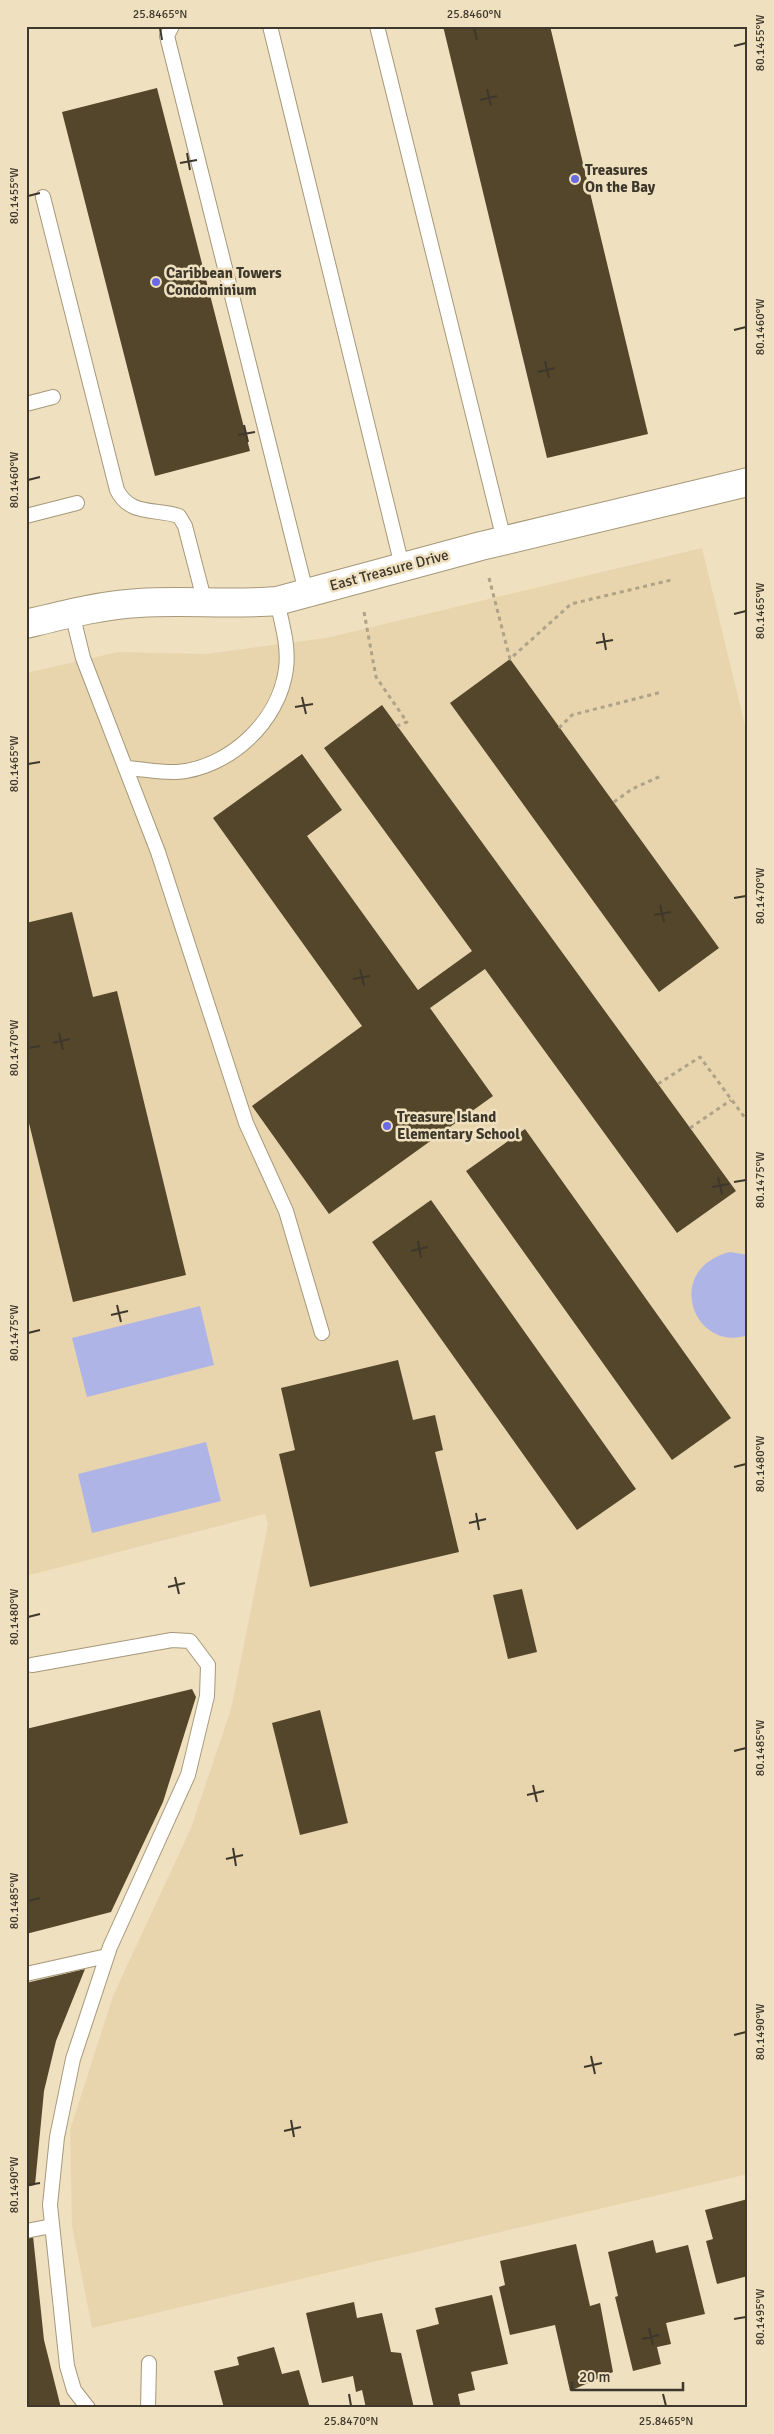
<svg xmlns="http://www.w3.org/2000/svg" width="774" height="2434" font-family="Signika,sans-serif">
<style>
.built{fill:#e8d5ad}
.green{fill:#aeb4e6}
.building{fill:#53462a}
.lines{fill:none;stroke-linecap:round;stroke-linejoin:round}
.service-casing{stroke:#a69879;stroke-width:16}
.minor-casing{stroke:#a69879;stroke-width:30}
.path{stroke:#aea289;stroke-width:3;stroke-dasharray:4 4;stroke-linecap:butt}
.service{stroke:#fff;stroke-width:14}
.minor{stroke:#fff;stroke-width:28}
.ticks{fill:none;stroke:#3e382c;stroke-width:2}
.poi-dot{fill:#696ae4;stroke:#efe0bf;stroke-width:2}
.labels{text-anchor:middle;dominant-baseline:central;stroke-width:5;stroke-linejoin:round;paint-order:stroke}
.poi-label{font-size:15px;font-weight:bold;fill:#3e382c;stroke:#efe0bf;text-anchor:start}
.street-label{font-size:15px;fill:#3e382c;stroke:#efe0bf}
.neatline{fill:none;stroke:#3e382c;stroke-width:2}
.ticks-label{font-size:12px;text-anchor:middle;fill:#3e382c}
</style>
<rect width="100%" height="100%" fill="#efe0bf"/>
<path class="built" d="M702,548L748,738V2174L92,2328L72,2226L70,2130L113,1996L191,1828L231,1709L268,1524L265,1514L26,1576V673L118,652L206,654L326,638Z"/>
<path class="green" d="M730,1252L748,1255V1335C694,1354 662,1269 730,1252Z
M200,1306L214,1365L87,1397L72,1338Z
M206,1442L221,1501L92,1533L78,1474Z"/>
<path class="building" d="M443,26H550L648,434L547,458Z
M157,88L250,451L155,476L62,112Z
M510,659L719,948L659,992L450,703Z
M382,705L736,1191L677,1233L485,969L430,1008L493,1096L329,1214L252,1106L362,1026L213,818L302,754L342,810L307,836L418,990L472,951L324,748Z
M72,912L93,997L117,991L186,1275L73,1302L26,1111V923Z
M525,1129L731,1418L672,1460L466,1171Z
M431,1200L636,1489L577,1530L372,1242Z
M398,1360L413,1420L435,1415L443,1450L435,1452L459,1552L310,1587L279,1454L295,1450L281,1388Z
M522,1589L537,1652L508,1659L493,1595Z
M192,1689L196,1697L163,1802L111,1912L26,1934V1729Z
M320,1710L348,1823L300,1835L272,1723Z
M85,1969L56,2041L44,2091L35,2185L26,2187V1983Z
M748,2199V2276L717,2284L706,2241L713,2239L705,2210Z
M33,2236L44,2340L61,2408H26V2238Z
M653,2240L656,2253L688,2245L705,2314L666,2323L671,2344L657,2347L661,2364L633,2371L615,2297L618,2296L608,2252Z
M576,2244L590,2306L600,2303L613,2372L570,2391L555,2325L510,2335L499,2287L505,2285L500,2261Z
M492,2295L508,2364L471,2372L475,2390L458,2394L461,2408H434L416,2330L439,2324L435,2308Z
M354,2302L357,2318L382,2313L391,2352L401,2353L414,2408H366L362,2390L356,2392L353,2376L322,2383L306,2313Z
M274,2347L282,2374L299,2370L310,2408H224L214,2371L239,2365L237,2357Z"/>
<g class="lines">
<defs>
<path id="service" d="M172,26L167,36L306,592
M270,26L402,566
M377,26L504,540
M43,197L117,490C130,516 154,508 179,516L185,526L205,603
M26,404L53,397
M26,516L77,503
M72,613L83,658L158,852L246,1123L286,1211L322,1333
M127,768C143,769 161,773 177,772C229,768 279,722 286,669C289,646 282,624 277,601
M32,1665L172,1640L190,1641L208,1665L207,1696L188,1775L110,1947L73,2059L57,2137L50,2205L67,2366L74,2390L88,2408
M26,1974L107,1956
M26,2231L52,2226
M148,2408L149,2363"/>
<path id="minor" d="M26,624C63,615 101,605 139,603C185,600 231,605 277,601L481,546L748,482"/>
</defs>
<use href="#service" class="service-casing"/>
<use href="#minor" class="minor-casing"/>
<path class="path" d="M489,578L510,659L571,604L671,580
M364,612L376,677L407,722L397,726
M559,728L572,715L662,692
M614,802L632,789L661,776
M658,1084L700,1057L748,1122
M690,1128L731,1100"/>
<use href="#service" class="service"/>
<use href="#minor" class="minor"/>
</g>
<path class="ticks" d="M160,28L162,40M474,28L477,40M734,46L746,43M487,89L491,106M480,100L497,96M187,153L190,170M180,163L197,160M28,196L40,193M734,330L746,327M545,361L549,378M538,372L555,368M244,425L248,442M238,435L255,432M28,480L40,477M734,614L746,611M603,633L606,650M596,643L613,640M302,697L306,714M295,707L313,704M28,764L40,762M734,898L746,896M660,905L664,922M654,915L671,912M360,969L364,986M353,979L370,976M59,1033L63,1050M53,1043L70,1039M28,1048L40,1046M718,1177L722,1194M734,1182L746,1180M712,1187L729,1184M418,1241L421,1258M411,1251L428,1247M117,1305L121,1322M111,1315L128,1311M28,1333L40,1330M734,1467L746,1464M476,1513L479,1530M469,1523L486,1519M175,1577L179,1594M168,1587L185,1583M28,1617L40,1614M734,1751L746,1748M533,1785L537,1802M527,1795L544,1791M233,1848L236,1866M226,1859L243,1855M28,1901L40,1898M734,2035L746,2032M591,2056L595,2074M584,2067L602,2063M291,2120L294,2137M284,2131L301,2127M28,2185L40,2183M734,2319L746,2317M649,2328L653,2345M642,2339L659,2335M349,2394L351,2406M663,2394L666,2406"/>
<g class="poi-dot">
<circle cx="575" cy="179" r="5"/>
<circle cx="156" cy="282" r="5"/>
<circle cx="387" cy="1126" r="5"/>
</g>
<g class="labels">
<g class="poi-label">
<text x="585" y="170">Treasures<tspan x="585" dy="17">On the Bay</tspan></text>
<text x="166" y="273">Caribbean Towers<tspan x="166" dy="17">Condominium</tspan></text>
<text x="397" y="1117">Treasure Island<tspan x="397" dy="17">Elementary School</tspan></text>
</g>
<g class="street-label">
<text transform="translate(389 570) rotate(-15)">East Treasure Drive</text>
</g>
</g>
<rect width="774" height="2434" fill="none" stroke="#efe0bf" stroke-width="55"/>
<path d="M572 2382v8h111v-8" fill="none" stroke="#3e382c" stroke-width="2.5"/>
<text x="579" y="2382" font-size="15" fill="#3e382c" stroke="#efe0bf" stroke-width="4" paint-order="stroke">20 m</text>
<rect x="28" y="28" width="718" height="2378" class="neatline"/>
<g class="ticks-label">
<text x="160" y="18">25.8465°N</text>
<text x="474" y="18">25.8460°N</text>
<text transform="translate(760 43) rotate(-90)" y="4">80.1455°W</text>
<text transform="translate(14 196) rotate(-90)" y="4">80.1455°W</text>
<text transform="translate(760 327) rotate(-90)" y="4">80.1460°W</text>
<text transform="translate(14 480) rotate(-90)" y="4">80.1460°W</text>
<text transform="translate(760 611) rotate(-90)" y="4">80.1465°W</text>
<text transform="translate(14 764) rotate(-90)" y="4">80.1465°W</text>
<text transform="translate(760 896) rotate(-90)" y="4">80.1470°W</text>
<text transform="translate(14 1048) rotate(-90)" y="4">80.1470°W</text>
<text transform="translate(760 1180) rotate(-90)" y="4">80.1475°W</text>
<text transform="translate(14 1333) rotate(-90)" y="4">80.1475°W</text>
<text transform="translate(760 1464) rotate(-90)" y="4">80.1480°W</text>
<text transform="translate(14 1617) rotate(-90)" y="4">80.1480°W</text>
<text transform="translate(760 1748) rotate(-90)" y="4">80.1485°W</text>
<text transform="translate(14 1901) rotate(-90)" y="4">80.1485°W</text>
<text transform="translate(760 2032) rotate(-90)" y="4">80.1490°W</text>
<text transform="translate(14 2185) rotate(-90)" y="4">80.1490°W</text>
<text transform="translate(760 2317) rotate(-90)" y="4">80.1495°W</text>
<text x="351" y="2425">25.8470°N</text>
<text x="666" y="2425">25.8465°N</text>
</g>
</svg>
